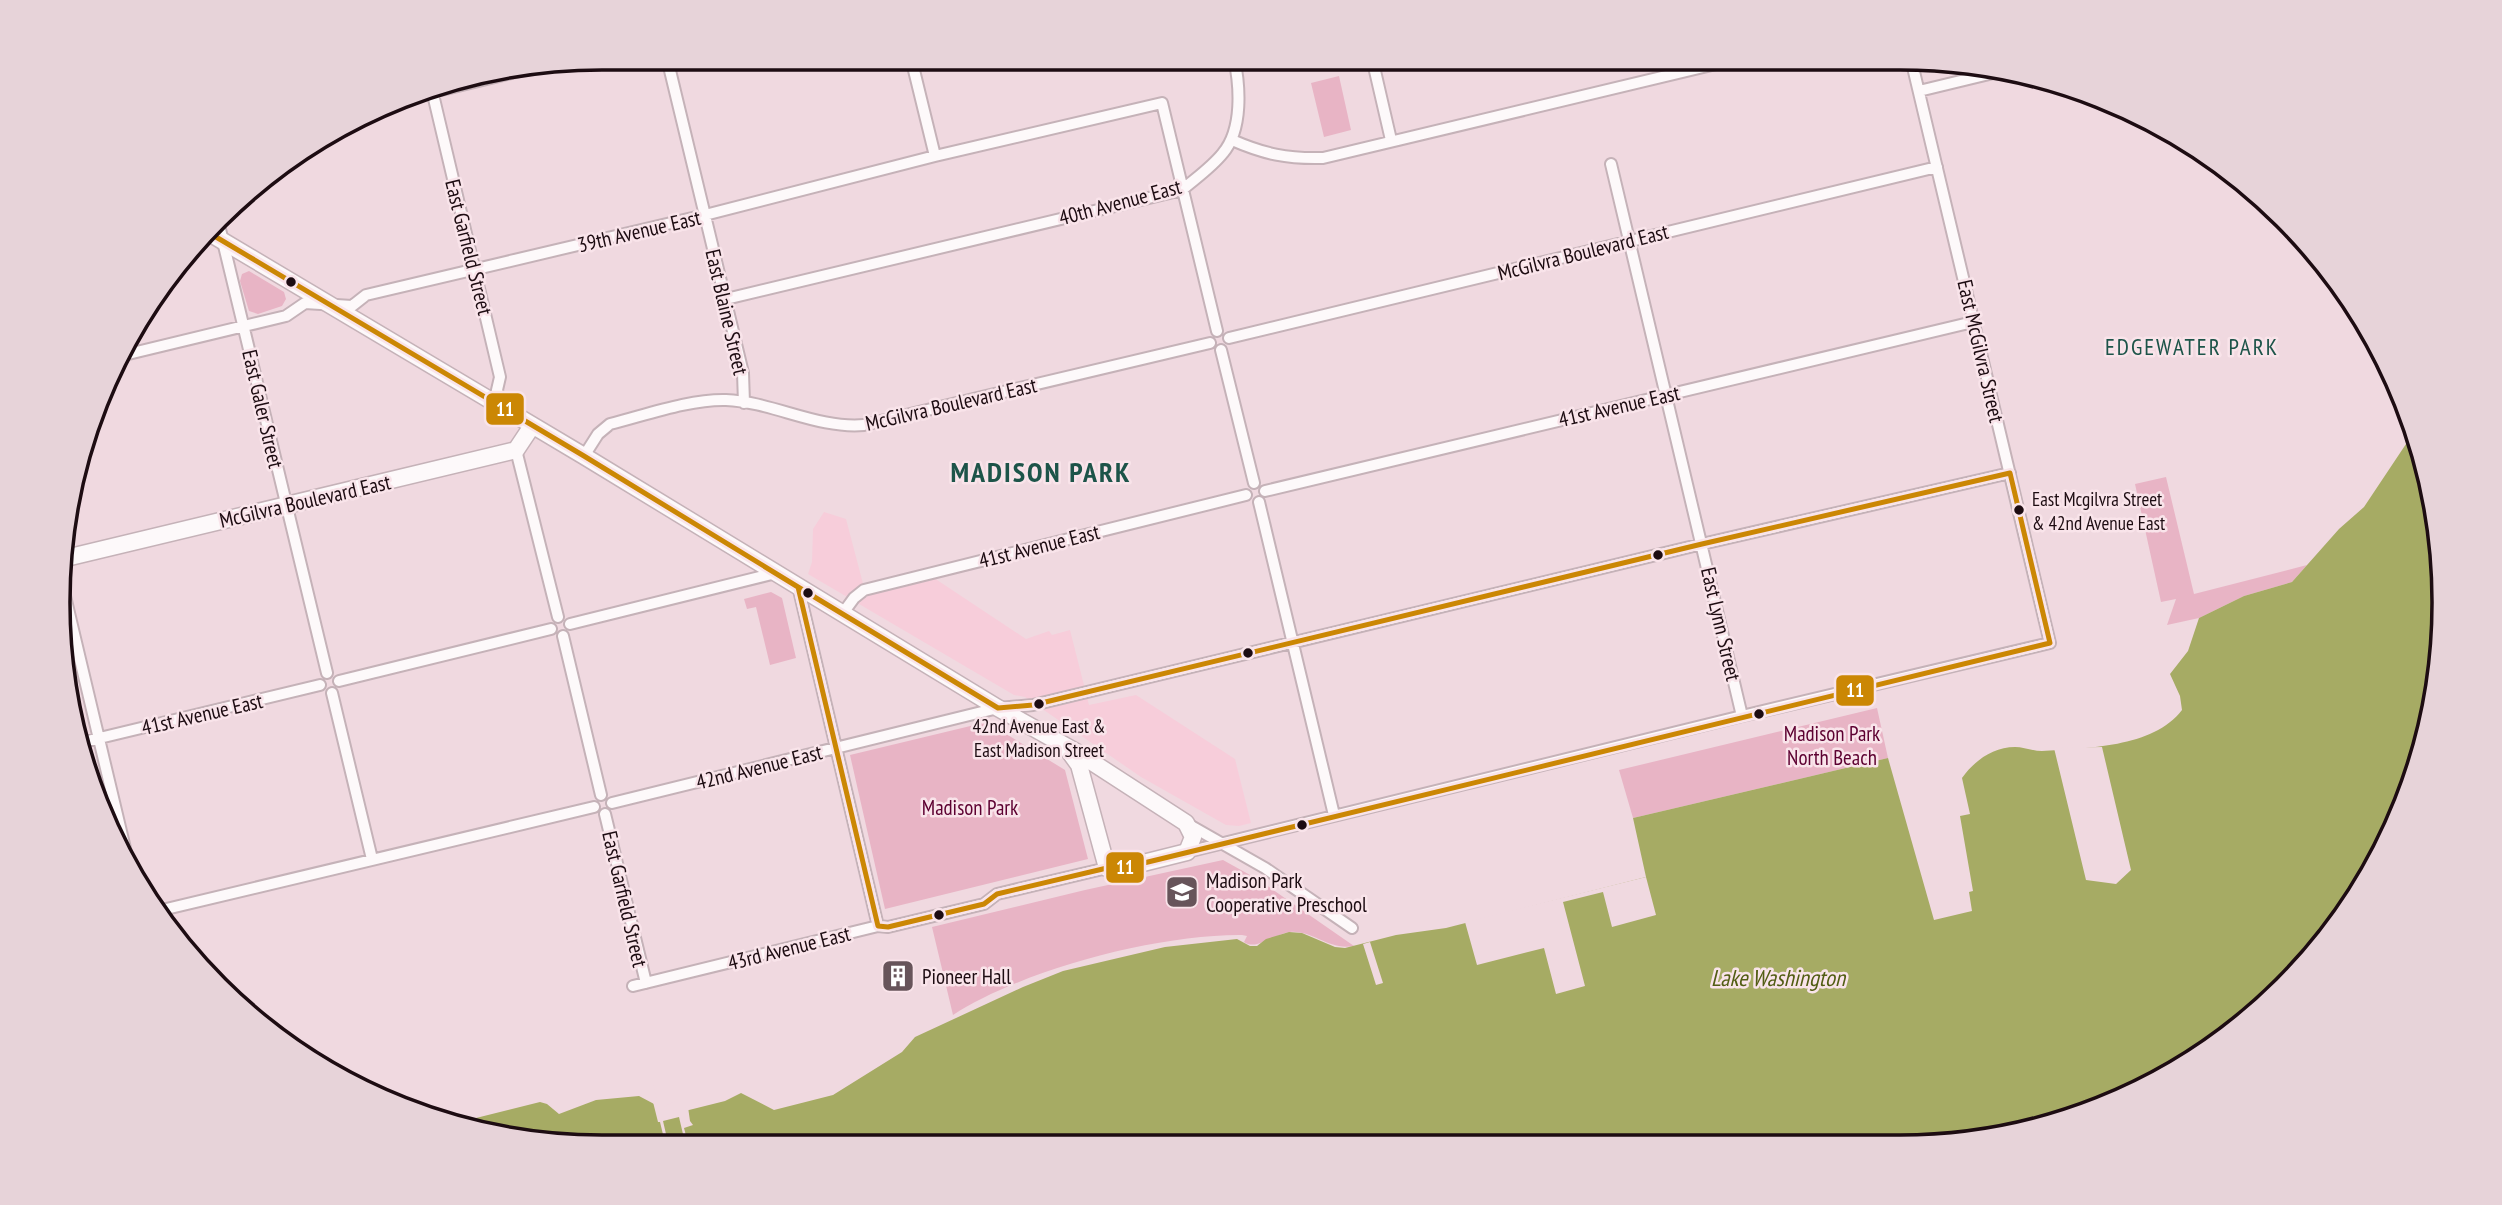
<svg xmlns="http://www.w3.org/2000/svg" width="2502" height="1205" font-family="'PT Sans Narrow',sans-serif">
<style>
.built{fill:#f7cdda}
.green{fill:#e8b4c5}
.water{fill:#a6ab64}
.pier{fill:#f0d9e0}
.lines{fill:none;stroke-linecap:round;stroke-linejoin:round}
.street-casing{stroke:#c5b2b8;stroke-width:14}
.secondary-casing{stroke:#c5b2b8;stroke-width:19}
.street{stroke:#fdf9fa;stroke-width:10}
.secondary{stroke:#fdf9fa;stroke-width:16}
.bus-1-casing{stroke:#f9e4ea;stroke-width:10}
.bus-1{stroke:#cb8704;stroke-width:5}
.bus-dot{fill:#1d0c12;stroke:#f9e4ea;stroke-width:2.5}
.labels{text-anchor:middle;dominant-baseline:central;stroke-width:5;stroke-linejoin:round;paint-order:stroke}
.bus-label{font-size:19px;fill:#1d0c12;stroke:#f9e4ea;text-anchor:start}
.street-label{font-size:21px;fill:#1d0c12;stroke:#f9e4ea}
.park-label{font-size:21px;fill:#5d0031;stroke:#f9e4ea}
.poi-label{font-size:21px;fill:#1d0c12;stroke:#f9e4ea;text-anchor:start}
.neighbourhood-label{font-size:23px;letter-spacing:2px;fill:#1d5449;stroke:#f9e4ea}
.water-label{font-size:23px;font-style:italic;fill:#525d14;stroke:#f9e4ea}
.district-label{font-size:28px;font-weight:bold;letter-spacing:2px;fill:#1d5449;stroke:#f9e4ea}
.rim{fill:none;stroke:#1d0c12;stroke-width:3.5}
.line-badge{stroke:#f9e4ea;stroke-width:2.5}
.badge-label{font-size:19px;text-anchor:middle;font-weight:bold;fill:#fff}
</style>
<rect width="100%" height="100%" fill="#f0d9e0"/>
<path class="built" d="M824,512L846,519L866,595L934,578L1026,639L1049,631L1052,635L1070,630L1089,705L1136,695L1235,759L1251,823L1239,826L1226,825L1141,777L1025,697L1014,695L808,574L812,562L813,529Z"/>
<path class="green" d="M1339,76L1351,130L1324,137L1311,83Z
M249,271L284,292L286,299L282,306L258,314L249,311L240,281L242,274Z
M2166,477L2194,594L2307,565L2292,582L2244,596L2199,618L2167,625L2176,599L2161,602L2135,484Z
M771,592L782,598L796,658L770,665L756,607L747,609L744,599Z
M1877,708L1888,758L1633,818L1619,770Z
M987,722L995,730L1003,732L1065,770L1088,859L885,909L850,755Z
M1223,860L1259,880L1354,946C1329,951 1313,930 1290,932C1274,934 1257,951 1244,942L1247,936L1242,935C1159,934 1024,969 953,1015L932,927L1085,890Z"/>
<path class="water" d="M2414,432L2434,497L2444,603L2434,709L2403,811L2331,934L2231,1034L2108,1106L1971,1143L602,1147L496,1137L459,1126L460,1122L540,1102L547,1104L559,1114L596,1100L639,1096L673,1114L725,1101L741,1093L774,1110L833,1095L902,1052L915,1037L1023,987L1063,971L1165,947L1237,939L1250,946H1257L1266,939L1289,932L1302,933L1335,947L1345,948L1396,935L1446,928L1646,877L1633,818L1888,758L1934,920L1972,911L1969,892L1973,891L1960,816L1970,814L1962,778C1974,761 1993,747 2015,747C2024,747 2033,751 2042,751C2086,748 2153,748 2182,710L2180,696L2170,674L2188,651L2199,618L2244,596L2292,582L2339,529L2364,507Z"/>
<path class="pier" d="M2102,747L2131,870L2116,884L2086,880L2054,748Z
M1646,877L1656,915L1612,927L1603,892L1563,902L1585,986L1556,994L1544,948L1477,965L1465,922Z
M1370,942L1383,983L1376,985L1363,944Z
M668,1077L676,1101L663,1107L673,1111L688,1107L690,1121L693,1125L684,1128L689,1147H686L679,1117L663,1121L669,1147H666L660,1122H658L652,1098L658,1102L653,1082Z"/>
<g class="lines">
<defs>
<path id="street" d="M667,58L743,373L744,403
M911,58L935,156
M1372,58L1391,140
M431,86L500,377L497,390L501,407
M1919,91L2010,69
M2091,94L2100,101
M404,99L520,71
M1232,140C1264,154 1287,159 1323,158L1741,58
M1611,164L1742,716
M219,225L327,673
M726,299L1182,190C1196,178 1212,167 1223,153C1243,129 1240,86 1234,58
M1229,338L1937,167
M1221,350L1254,483
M120,356L286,316L305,303L352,306L366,295L705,215L935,156L1162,103L1217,331
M516,450L558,617
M584,456L598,434L610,424C646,415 690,399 726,400C773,402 817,429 864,425L1210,343
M1265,491L1973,322
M1259,502L1334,815
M798,586L878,926
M65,596L129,865
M843,613L854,598L864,590L1246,495
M570,624L776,573
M563,636L601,795
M339,681L551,629
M332,693L372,859
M83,742L320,685
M612,803L998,708L1033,705L1702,544L2010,473
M605,814L646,983
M1186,823L1265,868L1352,928
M1187,852L1742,716L2050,643L1911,59
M162,910L594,807
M633,986L878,926L888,927L984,904L997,894L1107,868"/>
<path id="secondary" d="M211,234L584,456L998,708L1078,753L1186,823L1193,837L1187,852L1115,870L1107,868L1079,765L1066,747
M66,558L516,450L532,426"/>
</defs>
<use href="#street" class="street-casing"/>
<use href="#secondary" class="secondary-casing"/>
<use href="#street" class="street"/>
<use href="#secondary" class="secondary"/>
<defs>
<path id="bus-1" d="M211,234L584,456L798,587
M2010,473L2050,643L1115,870L1107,868L997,894L984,904L888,927L878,926L798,587L998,708L1033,705L1702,544Z"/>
</defs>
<use href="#bus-1" class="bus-1-casing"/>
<use href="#bus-1" class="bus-1"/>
</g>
<defs>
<symbol id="school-square" viewBox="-11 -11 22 22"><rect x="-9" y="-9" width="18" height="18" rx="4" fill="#67545a" stroke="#f9e4ea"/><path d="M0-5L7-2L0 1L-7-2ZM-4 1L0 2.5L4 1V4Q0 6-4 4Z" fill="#fff"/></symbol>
<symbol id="building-square" viewBox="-11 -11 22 22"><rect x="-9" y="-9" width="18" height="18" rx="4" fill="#67545a" stroke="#f9e4ea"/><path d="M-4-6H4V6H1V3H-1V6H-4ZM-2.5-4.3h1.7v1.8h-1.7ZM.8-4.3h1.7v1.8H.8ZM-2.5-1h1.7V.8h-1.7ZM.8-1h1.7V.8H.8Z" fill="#fff"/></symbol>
</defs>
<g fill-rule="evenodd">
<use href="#school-square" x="1163" y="873" width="38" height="38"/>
<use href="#building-square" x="879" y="957" width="38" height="38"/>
</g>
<g class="bus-dot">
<circle cx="291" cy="282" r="6"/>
<circle cx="2019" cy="510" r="6"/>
<circle cx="1658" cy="555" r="6"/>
<circle cx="808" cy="593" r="6"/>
<circle cx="1248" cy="653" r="6"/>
<circle cx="1039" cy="704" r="6"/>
<circle cx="1759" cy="714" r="6"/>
<circle cx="1302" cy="825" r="6"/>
<circle cx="939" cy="915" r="6"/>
</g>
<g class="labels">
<g class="bus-label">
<text x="2032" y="499">East Mcgilvra Street<tspan x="2032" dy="24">&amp; 42nd Avenue East</tspan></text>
<text x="1039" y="726" text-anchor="middle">42nd Avenue East &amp;<tspan x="1039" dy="24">East Madison Street</tspan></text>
</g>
<g class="street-label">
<text transform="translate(1120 202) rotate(-15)">40th Avenue East</text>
<text transform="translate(639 231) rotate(-13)">39th Avenue East</text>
<text transform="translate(469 247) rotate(76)">East Garfield Street</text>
<text transform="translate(1583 252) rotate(-14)">McGilvra Boulevard East</text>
<text transform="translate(727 312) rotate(77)">East Blaine Street</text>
<text transform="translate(1981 351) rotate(77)">East McGilvra Street</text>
<text transform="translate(951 404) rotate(-13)">McGilvra Boulevard East</text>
<text transform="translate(1619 406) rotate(-13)">41st Avenue East</text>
<text transform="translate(263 409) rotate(77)">East Galer Street</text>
<text transform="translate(305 501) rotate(-13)">McGilvra Boulevard East</text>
<text transform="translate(1039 546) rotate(-14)">41st Avenue East</text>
<text transform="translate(1721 624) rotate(77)">East Lynn Street</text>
<text transform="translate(202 714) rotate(-13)">41st Avenue East</text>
<text transform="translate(759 767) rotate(-14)">42nd Avenue East</text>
<text transform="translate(625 899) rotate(77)">East Garfield Street</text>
<text transform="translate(789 948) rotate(-14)">43rd Avenue East</text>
</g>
<g class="park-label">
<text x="1832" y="733">Madison Park<tspan x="1832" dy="24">North Beach</tspan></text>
<text x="970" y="807">Madison Park</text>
</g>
<g class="poi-label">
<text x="1206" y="880">Madison Park<tspan x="1206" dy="24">Cooperative Preschool</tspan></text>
<text x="922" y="976">Pioneer Hall</text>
</g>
<g class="neighbourhood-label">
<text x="2192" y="346">EDGEWATER PARK</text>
</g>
<g class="water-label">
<text x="1778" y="977">Lake Washington</text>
</g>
<g class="district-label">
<text x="1041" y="471">MADISON PARK</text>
</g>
</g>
<path d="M0 0H2502V1205H0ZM602 70H1900A532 532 0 0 1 2432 602V603A532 532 0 0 1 1900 1135H602A532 532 0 0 1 70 603V602A532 532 0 0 1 602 70Z" fill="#e7d3d9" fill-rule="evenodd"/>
<path class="rim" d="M602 70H1900A532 532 0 0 1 2432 602V603A532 532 0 0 1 1900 1135H602A532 532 0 0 1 70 603V602A532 532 0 0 1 602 70Z"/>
<g class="line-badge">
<rect x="485" y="392" width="40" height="34" rx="7" fill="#cb8704"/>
<rect x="1835" y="674" width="40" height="33" rx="7" fill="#cb8704"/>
<rect x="1105" y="851" width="40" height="33" rx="7" fill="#cb8704"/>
</g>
<g class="badge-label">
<text x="505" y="416">11</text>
<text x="1855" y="697">11</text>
<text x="1125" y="874">11</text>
</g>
</svg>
